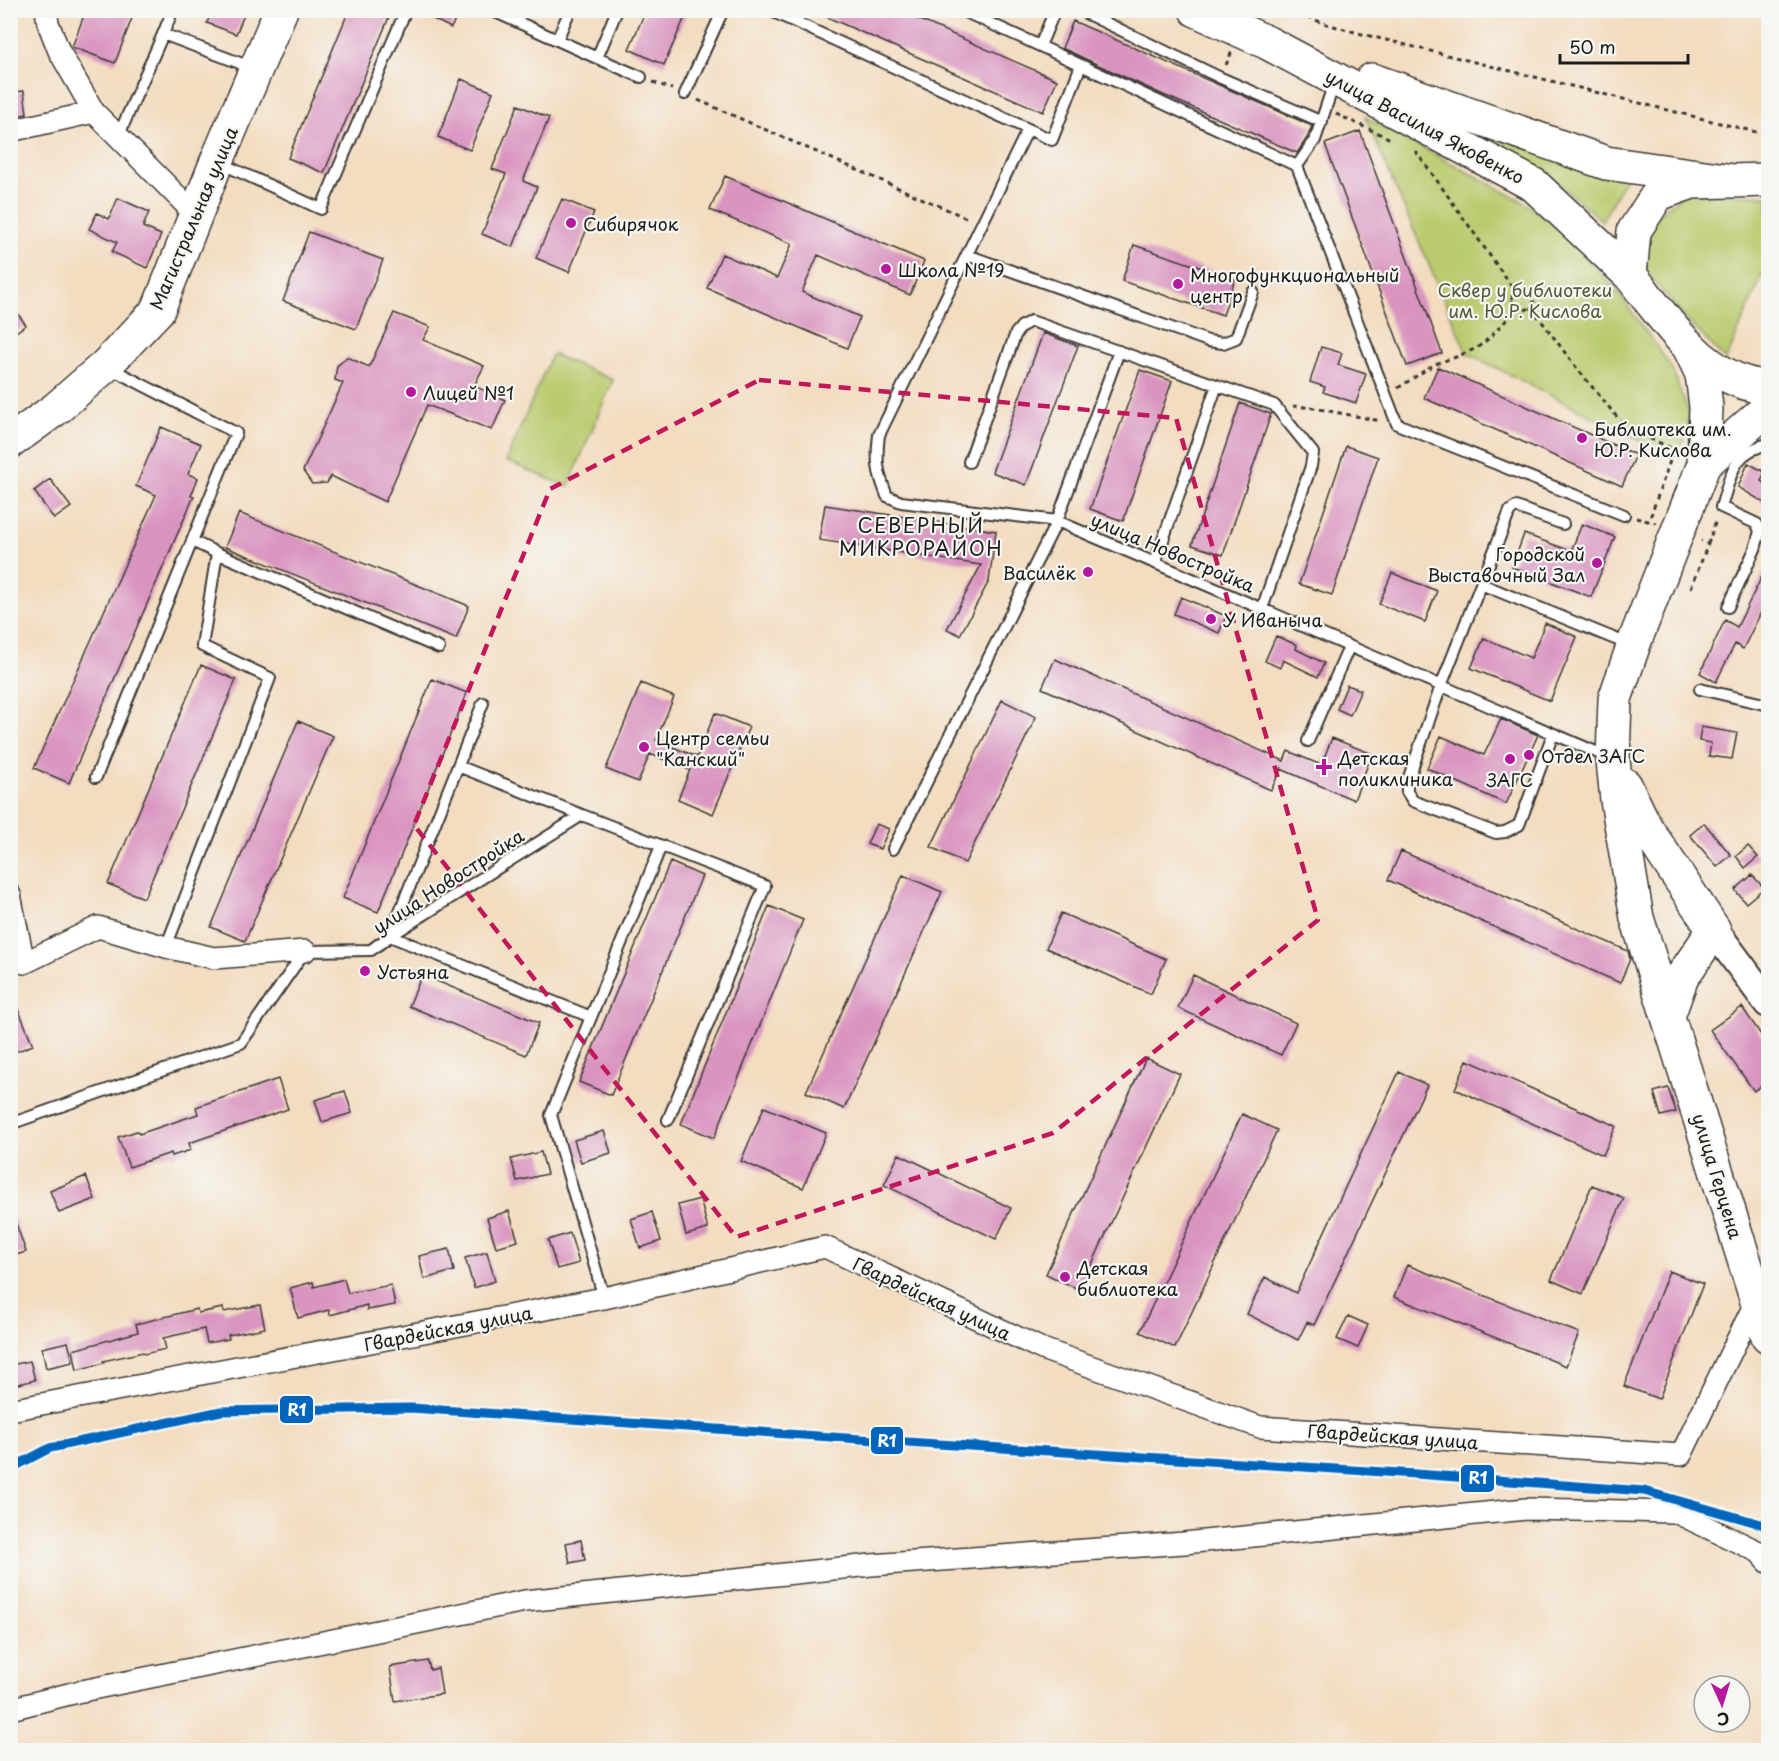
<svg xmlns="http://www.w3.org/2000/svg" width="1779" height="1761" font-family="'Playpen Sans',sans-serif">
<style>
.green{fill:#b9cb6e;stroke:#6a7445;stroke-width:1.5}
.building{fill:#d994c0}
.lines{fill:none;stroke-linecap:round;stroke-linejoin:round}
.service-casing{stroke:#3c3934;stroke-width:14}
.minor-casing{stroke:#3c3934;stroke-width:24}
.secondary-casing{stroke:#3c3934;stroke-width:32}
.primary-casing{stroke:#3c3934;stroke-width:36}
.path{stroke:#3c3934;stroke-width:3;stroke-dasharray:4.5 4.5;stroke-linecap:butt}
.service{stroke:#fff;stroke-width:10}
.minor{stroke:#fff;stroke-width:21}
.secondary{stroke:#fff;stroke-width:28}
.primary{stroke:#fff;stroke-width:33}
.rail-1-casing{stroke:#f6f6f2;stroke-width:14}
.rail-1{stroke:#0065bd;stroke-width:9}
.marked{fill:none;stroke:#c2185b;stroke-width:4.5;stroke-dasharray:12 8;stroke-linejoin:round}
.poi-dot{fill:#b5179e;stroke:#f6f6f2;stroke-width:2}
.labels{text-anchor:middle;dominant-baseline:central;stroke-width:4.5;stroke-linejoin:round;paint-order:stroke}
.street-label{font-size:18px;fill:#1c1c1c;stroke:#f6f6f2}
.poi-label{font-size:18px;fill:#1c1c1c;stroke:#f6f6f2;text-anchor:start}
.park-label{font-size:18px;fill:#535939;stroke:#f6f6f2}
.neighbourhood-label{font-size:20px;letter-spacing:1.5px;fill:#1c1c1c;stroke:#f6f6f2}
.line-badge{stroke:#f6f6f2;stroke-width:2}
.badge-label{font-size:16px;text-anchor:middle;font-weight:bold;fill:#fff}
</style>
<rect width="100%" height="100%" fill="#f6f6f2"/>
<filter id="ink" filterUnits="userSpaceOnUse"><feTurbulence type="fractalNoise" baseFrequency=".0167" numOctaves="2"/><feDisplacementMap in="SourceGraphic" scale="12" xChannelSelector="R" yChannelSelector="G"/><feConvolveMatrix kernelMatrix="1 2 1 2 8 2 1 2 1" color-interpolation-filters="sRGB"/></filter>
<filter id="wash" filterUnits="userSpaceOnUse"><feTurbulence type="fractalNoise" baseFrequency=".008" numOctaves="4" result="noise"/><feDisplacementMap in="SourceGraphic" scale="24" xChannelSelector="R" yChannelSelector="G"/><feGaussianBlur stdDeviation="1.35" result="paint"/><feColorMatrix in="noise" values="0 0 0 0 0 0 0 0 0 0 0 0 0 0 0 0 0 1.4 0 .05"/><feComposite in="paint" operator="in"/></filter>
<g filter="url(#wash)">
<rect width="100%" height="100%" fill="#f3dcbf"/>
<path class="green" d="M1335,71L1626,177L1602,221L1559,184Z
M1365,117L1520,200L1563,230L1620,295L1671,367L1689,414L1685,439L1677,452L1666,454L1467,353Z
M1686,192L1768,196V262L1726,360L1687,320L1647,273L1644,253L1653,219Z
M552,354L613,380L568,487L506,461Z"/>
<g id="blocks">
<path class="building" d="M86,10H135L115,63L72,47Z
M212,10H246L236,34L207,23Z
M349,10H392L324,173L288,158Z
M415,10H460L451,28Z
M646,10H688L664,65L629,49Z
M811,10H897L1057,80L1043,112Z
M1073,21L1312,126L1307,138L1297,153L1159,93L1062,48Z
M461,79L493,92L470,150L438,137Z
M24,91L27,114L10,117V92Z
M518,105L549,118L523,181L537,187L513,247L482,234L506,174L492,169Z
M1360,131L1442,353L1407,366L1325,144Z
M725,176L924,261L910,295L818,255L802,292L860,317L847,348L707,288L722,254L777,278L792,244L710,210Z
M118,198L149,212L143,227L161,235L147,268L112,252L117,242L89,229L97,213L109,219Z
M562,199L594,212L569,272L536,258Z
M309,232L383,260L356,329L283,301Z
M1134,245L1235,279L1223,315L1122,281Z
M10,303L26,325L10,336Z
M394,313L430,327L423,340L484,366L474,386L505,400L492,430L427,405L385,502L331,476L327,483L312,484L303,471L343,383L335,380L337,366L347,357L369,367Z
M1043,333L1078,346L1026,485L992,472Z
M1321,347L1342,353L1338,365L1366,374L1356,403L1323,392L1325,387L1310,382Z
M1438,367L1636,455L1622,486L1424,398Z
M1140,370L1172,381L1123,521L1090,509Z
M1240,403L1271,414L1223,555L1192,545Z
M161,427L201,444L188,474L198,478L191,496H194L69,783L34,768L156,495L136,486Z
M1346,446L1378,457L1332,595L1299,584Z
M1748,463L1765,472L1761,481L1768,485V505L1738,487Z
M50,479L71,507L54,519L34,491Z
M825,505L996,531L989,581L960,635L947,629L981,565L819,540Z
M239,513L469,606L456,639L225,547Z
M1582,524L1615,537L1591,597L1512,567L1524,534L1571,551Z
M1768,564V598L1743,649L1735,644L1716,682L1700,673L1725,620L1737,627Z
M1392,573L1437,591L1425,622L1379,604Z
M1181,597L1226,616L1219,633L1174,614Z
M1545,623L1577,637L1550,701L1471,668L1484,638L1531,658Z
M1276,636L1297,645L1296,649L1324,663L1318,677L1283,660L1280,668L1265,661Z
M1055,659L1284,761L1288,751L1321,765L1332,738L1372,754L1354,800L1281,769L1282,767L1271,790L1042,688Z
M201,665L236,680L144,898L108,884Z
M432,679L467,693L378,912L343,898Z
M641,683L674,697L656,740L697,757L715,713L749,727L713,814L678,799L690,770L650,754L638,782L606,769Z
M1347,685L1361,690L1350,715L1337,709Z
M1002,700L1036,717L965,863L931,847Z
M1501,719L1538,735L1506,804L1427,768L1441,736L1484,755Z
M298,721L333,736L245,941L211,927Z
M1701,727L1737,733L1732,759L1709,756L1711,743L1699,741Z
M1704,823L1731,855L1717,867L1690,835Z
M876,824L889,829L880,849L867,844Z
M1748,846L1758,857L1745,868L1736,856Z
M1401,851L1628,951L1630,959L1620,983L1388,880Z
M670,862L702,876L611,1095L579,1082Z
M903,875L942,892L844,1109L806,1092Z
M1752,875L1764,888L1746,903L1735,890Z
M769,906L803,920L714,1138L681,1124Z
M1061,913L1166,959L1151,994L1046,948Z
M422,975L539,1023L526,1055L409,1006Z
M1193,975L1296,1023L1281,1055L1178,1008Z
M10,989L33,1045L10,1054Z
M1742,1007L1768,1045V1081L1754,1091L1710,1030Z
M1146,1058L1180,1074L1080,1290L1046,1274Z
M1467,1060L1616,1126L1603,1155L1455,1089Z
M1399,1072L1427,1085L1314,1325L1307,1322L1298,1340L1247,1314L1265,1277L1296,1293Z
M278,1079L288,1109L189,1143L191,1150L172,1156L171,1153L129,1167L118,1137L137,1131L139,1134L198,1114L196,1107Z
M1668,1088L1676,1112L1661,1116L1654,1092Z
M345,1091L352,1113L322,1122L315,1100Z
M764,1107L826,1133L803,1188L741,1161Z
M1242,1114L1277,1130L1175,1348L1140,1332Z
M604,1131L611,1153L581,1162L574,1140Z
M541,1152L547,1174L517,1181L511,1159Z
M899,1154L1011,1208L996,1239L884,1185Z
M86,1176L95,1199L59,1213L50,1191Z
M1592,1185L1624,1198L1583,1294L1551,1280Z
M700,1199L708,1229L686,1235L678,1205Z
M509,1211L518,1241L496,1247L487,1218Z
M652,1212L661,1241L640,1248L631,1219Z
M10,1215H13L26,1252L10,1257Z
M570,1233L579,1263L557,1269L548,1240Z
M449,1249L454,1271L424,1279L419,1256Z
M487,1252L495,1281L474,1288L465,1258Z
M1407,1265L1579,1333L1566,1366L1394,1297Z
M1669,1271L1703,1284L1659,1399L1624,1386Z
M344,1279L348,1293L391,1285L395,1305L367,1310V1305L330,1315L329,1310L298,1318L290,1288L313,1282L314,1287Z
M260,1305L265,1328L228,1335L229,1339L207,1343L204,1329L163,1338L166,1349L144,1354L143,1352L103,1361L104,1363L77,1370L73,1350L138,1332L136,1324L197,1309L198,1313L223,1308L224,1312Z
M1348,1316L1368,1325L1358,1348L1337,1339Z
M68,1342L73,1362L46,1368L42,1348Z
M30,1361L35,1380L10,1386V1365Z
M581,1540L585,1560L570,1563L566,1543Z
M428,1661L430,1670L438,1668L442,1694L395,1701L390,1667Z"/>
</g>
</g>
<g filter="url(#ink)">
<use href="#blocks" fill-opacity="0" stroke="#3c3934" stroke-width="1.5"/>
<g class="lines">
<defs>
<path id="service" d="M173,10L163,34L253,68
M491,10L597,58
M617,10L597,58L641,77
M769,10L1052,140L1081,65
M961,10L1040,46
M1055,10L1040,46L1297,166L1397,424L1624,515
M1079,10L1221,78L1322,122
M557,40L570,10
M685,94L723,10
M1028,129L879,435C876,461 877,471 887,496L901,502L1057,521L1119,351
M118,137L163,34
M220,163L321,209L406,10
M1297,166L1315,140L1334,83
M967,255L1208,341L1223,343L1236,338L1253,292
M969,462L1016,333L1022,326L1031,321L1274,405L1313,453L1311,466L1262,609
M217,553L439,648
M1155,563L1217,385
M1481,584L1510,511L1516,507L1563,524
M1728,607L1755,549L1760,531L1757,524L1721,507C1732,474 1731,453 1768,444
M1700,689L1768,705
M483,703L390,936L591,1017L551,1115L604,1298
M1553,734L1519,825L1505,832L1496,833L1413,801L1407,792V783L1441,686L1481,584L1630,645
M1308,741L1349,647
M458,766L582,815
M96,777L236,433L108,367
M893,849L1057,521L1610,758
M166,947L270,678L202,646L217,553L192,541
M591,1017L661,846
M10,1124L241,1043L305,951L371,950L390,936L582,815L765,886L668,1120"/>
<path id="minor" d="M46,10L48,23L59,51L94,112L196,215
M10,131L94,112
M10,895L24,963L98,927L166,947L214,958L305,951
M10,1410L604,1298L825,1247L1042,1349L1260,1427L1681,1455L1757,1299
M10,1709L77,1692L525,1601L871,1565L1184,1543L1526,1509L1675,1512L1759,1552L1768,1562"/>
<path id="secondary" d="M1714,930L1768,1003"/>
<path id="primary" d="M1196,10L1268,43L1534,185L1630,275
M1372,80L1606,163L1733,181
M1768,180L1692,182L1658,194L1634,231L1630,275C1660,312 1692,362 1737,380C1746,384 1758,386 1768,389
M1688,345L1702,374L1706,407L1704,464L1636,638L1615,699L1613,760L1617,800L1637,918L1768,1336
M10,442L57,408L105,366L158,310L217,161L281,10
M1704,464L1761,414L1768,411
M1625,785L1646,828L1714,930L1682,977L1668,1016"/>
</defs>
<use href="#service" class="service-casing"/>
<use href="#minor" class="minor-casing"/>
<use href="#secondary" class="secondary-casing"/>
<use href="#primary" class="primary-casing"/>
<path class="path" d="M1291,10L1323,23L1362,34L1768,135
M1226,65L1232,51
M653,82L672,89
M698,100L969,219
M1336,114L1393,140
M1415,151L1421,158L1515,291
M1512 299a11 11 0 1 1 22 0a11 11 0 1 1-22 0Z
M1531,307L1575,366L1626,428L1669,447L1672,453L1671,458L1649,521
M1398,388L1435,364L1456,357L1477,348L1488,339L1517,309
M1293,406L1314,408L1381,421
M1636,518L1656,523
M1708,544L1716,520
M1691,588L1708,544L1701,541"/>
<use href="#service" class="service"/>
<use href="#minor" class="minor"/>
<use href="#secondary" class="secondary"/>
<use href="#primary" class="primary"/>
<defs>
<path id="rail-1" d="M10,1469L50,1448L221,1411L411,1408L875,1440L1416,1474L1644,1491L1768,1526"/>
</defs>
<use href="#rail-1" class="rail-1-casing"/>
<use href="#rail-1" class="rail-1"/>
</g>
</g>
<path class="marked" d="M759,380L1176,418L1318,920L1053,1133L736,1237L414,825L550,489Z"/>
<g class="poi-dot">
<circle cx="571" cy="223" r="6"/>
<circle cx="886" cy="269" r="6"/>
<circle cx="1178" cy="284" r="6"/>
<circle cx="411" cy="392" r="6"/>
<circle cx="1582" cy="438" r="6"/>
<circle cx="1597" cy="563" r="6"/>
<circle cx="1088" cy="572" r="6"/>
<circle cx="1211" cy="619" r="6"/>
<circle cx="644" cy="747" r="6"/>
<circle cx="1529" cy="755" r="6"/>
<circle cx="1510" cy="759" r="6"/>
<path d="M1321 758h6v6h6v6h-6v6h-6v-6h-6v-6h6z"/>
<circle cx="365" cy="971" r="6"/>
<circle cx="1065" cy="1277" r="6"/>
</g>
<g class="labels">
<g class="street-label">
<text transform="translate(1425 126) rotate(28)">улица Василия Яковенко</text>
<text transform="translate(193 218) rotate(-67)">Магистральная улица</text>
<text transform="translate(1173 552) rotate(23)">улица Новостройка</text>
<text transform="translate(448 881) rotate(-33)">улица Новостройка</text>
<text transform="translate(1718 1176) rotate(73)">улица Герцена</text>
<text transform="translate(932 1298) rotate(25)">Гвардейская улица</text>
<text transform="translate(448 1328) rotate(-11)">Гвардейская улица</text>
<text transform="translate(1393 1436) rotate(4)">Гвардейская улица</text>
</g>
<g class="poi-label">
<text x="583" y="223">Сибирячок</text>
<text x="898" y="269">Школа №19</text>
<text x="1190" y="274">Многофункциональный<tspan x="1190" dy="21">центр</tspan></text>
<text x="423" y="392">Лицей №1</text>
<text x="1594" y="428">Библиотека им.<tspan x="1594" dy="21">Ю.Р. Кислова</tspan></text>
<text x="1585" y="553" text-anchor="end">Городской<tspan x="1585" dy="21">Выставочный Зал</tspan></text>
<text x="1076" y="572" text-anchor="end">Василёк</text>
<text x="1223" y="619">У Иваныча</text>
<text x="656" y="737">Центр семьи<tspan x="656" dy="21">"Канский"</tspan></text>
<text x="1541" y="755">Отдел ЗАГС</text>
<text x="1338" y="757">Детская<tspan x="1338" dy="21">поликлиника</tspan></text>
<text x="1510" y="779" text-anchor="middle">ЗАГС</text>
<text x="377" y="971">Устьяна</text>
<text x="1077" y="1267">Детская<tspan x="1077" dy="21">библиотека</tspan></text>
</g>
<g class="park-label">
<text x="1525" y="289">Сквер у библиотеки<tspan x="1525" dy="21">им. Ю.Р. Кислова</tspan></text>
</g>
<g class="neighbourhood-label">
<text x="921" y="525">СЕВЕРНЫЙ<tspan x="921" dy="23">МИКРОРАЙОН</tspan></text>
</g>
</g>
<g class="line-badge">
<rect x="279" y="1395" width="35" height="29" rx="6" fill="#0065bd"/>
<rect x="870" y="1426" width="34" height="29" rx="6" fill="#0065bd"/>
<rect x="1460" y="1464" width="35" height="29" rx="6" fill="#0065bd"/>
</g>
<g class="badge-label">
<text x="297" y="1416">R1</text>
<text x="887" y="1447">R1</text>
<text x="1478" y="1484">R1</text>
</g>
<rect width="1779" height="1761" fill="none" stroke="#f6f6f2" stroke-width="36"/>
<g transform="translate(1722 1704) rotate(176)"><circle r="28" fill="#f6f6f2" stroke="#9f9f9c" stroke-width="1.5"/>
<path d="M0-4.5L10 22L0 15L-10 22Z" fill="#b5179e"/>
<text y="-9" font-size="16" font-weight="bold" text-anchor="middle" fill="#1c1c1c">С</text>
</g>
<path d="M1560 54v9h128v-9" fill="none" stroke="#1c1c1c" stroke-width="3"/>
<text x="1569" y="54" font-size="18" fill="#1c1c1c" stroke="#f6f6f2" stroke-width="4.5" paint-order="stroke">50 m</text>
</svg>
